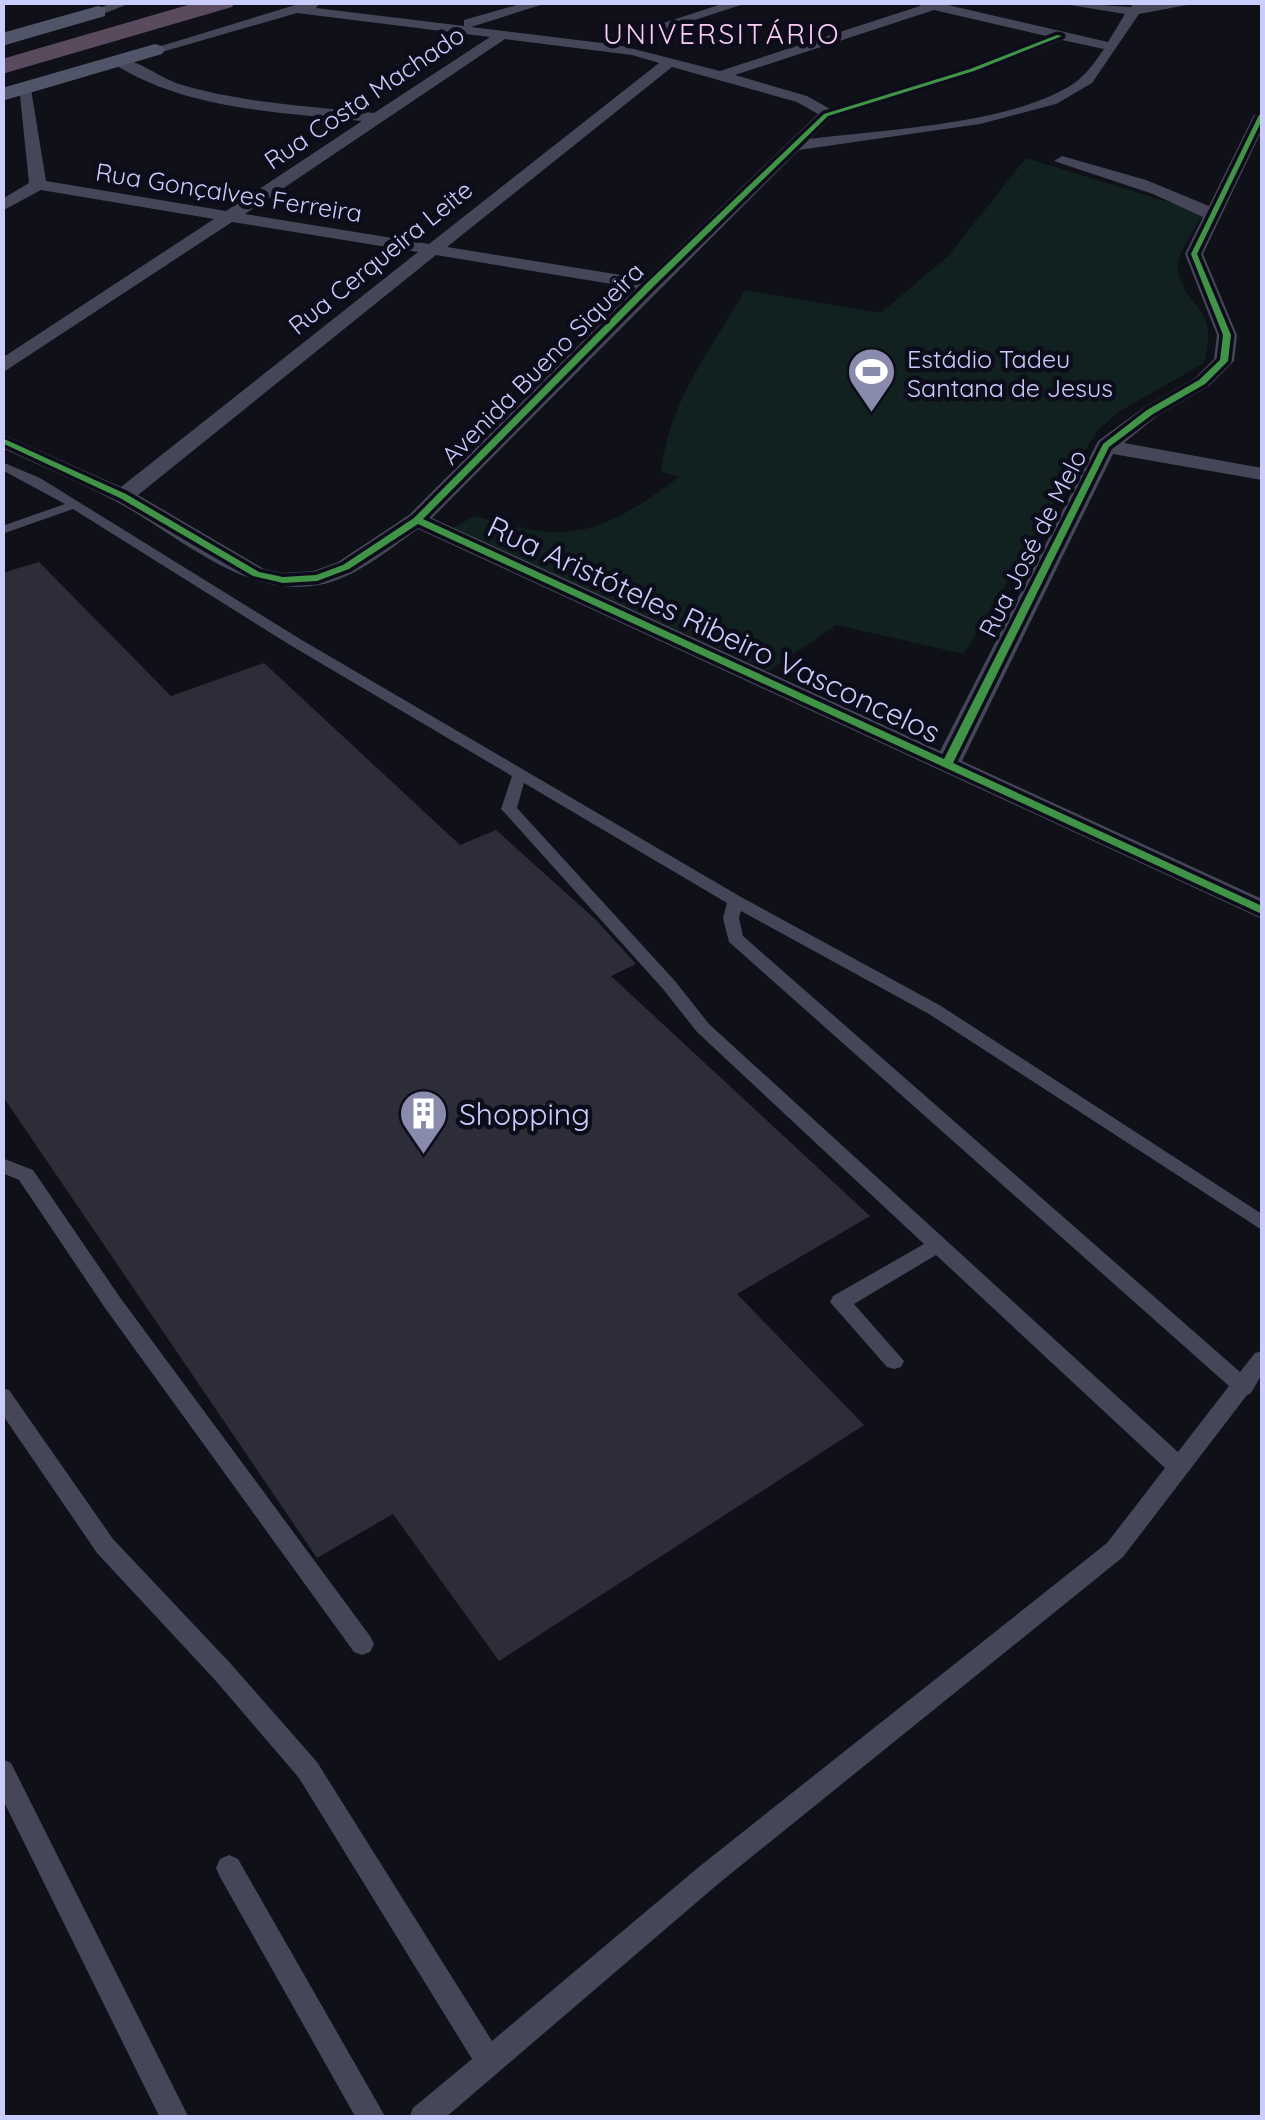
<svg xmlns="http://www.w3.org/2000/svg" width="1265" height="2120" font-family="Quicksand,sans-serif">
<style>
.green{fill:#10211f}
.building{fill:#2d2d3a}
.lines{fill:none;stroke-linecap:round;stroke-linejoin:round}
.service{fill:#454758;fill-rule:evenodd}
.minor{fill:#454758;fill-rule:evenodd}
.secondary{fill:#51556a;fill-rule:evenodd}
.motorway{fill:#594a5e;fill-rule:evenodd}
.cycleway-casing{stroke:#0c0c1b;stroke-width:7}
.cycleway{fill:#419447;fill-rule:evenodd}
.labels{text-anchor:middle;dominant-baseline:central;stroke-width:9;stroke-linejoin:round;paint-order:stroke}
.far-street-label{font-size:25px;fill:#cacdfb;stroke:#0c0c1b}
.far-poi-label{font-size:25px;fill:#cacdfb;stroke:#0c0c1b;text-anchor:start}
.far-neighbourhood-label{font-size:28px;letter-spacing:2.5px;fill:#fbccf2;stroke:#0c0c1b}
.street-label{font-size:30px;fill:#cacdfb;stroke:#0c0c1b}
.poi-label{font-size:30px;fill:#cacdfb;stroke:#0c0c1b;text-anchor:start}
</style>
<rect width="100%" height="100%" fill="#101018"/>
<path class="green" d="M1026,158L1204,213C1196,228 1176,252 1178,270C1185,311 1220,303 1204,363L1117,413L1097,431L964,654L836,625L769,671L452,528L475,516C571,545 599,536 679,477L661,472C670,398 710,352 745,290L881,313L948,256Z"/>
<path class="building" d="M39,562L171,696L264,663L460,845L496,830L596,920L636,964L611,976L870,1216L737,1294L864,1425L499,1661L393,1514L317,1558L2,1095V573Z"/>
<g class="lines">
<path class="service" d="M2,462L40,478L300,639L741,897L941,1006L1262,1214V1230L929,1014L741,911L739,918L743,936L1240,1372L1255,1353L1262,1351V1374L1251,1393L1247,1395L1123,1557L718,1884L445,2118H409L413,2108L472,2059L299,1778L215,1680L97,1553L2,1414V1388L9,1390L113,1539L231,1664L317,1762L492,2041L700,1866L1107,1543L1165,1468L936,1255L854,1304L904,1361L901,1367L894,1369L887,1367L830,1302L833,1296L924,1244L697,1032L663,989L504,812L501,809L512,776L290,645L73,509L2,534V526L65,504L2,470ZM524,783L727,903L723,918L729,942L1229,1386L1178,1452L709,1024L675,981L517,808Z
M2,1158L33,1170L119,1296L370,1636L374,1644L370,1652L362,1655L354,1652L105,1308L19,1180L2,1173Z
M2,1759L11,1763L189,2118H160L2,1798Z
M229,1855L238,1859L386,2118H356L220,1877L216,1868L220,1859Z"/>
<path class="minor" d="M113,2H133L98,16L91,12Z
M305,2H320L316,8L464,26V20L527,2H550L471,27L602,43L728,2H750L618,45L720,71L920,6L919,2H951L948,5L1108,42L1125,14L1052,2L1131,7L1134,2H1203L1139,14L1092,83L1056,104L980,124L799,150L432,518L940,751L1098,441L1143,408L1195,378L1214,359L1217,335L1185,254L1203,217L1153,194L1054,161L1062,156L1146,180L1209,206L1254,115L1262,111V130L1203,254L1237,335L1234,361L1209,386L1157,416L1124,443L1262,468V480L1113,454L962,761L1262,899V919L418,529C388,550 356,578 319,585C242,599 177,533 113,500C77,481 39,465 2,448V434L121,487L418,252L232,222L2,373V358L214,219L41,190L2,211V199L29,183L19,86L31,89L46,181L226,211L362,121C278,112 187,110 114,64V58C133,56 159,78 179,84C241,103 309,106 374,113L490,37L297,13L155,54L148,50ZM934,10L1046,36L967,67L830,109L807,96L735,75ZM505,39L632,55L659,63L429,244L245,214ZM1062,40L1104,49C1095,62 1086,75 1073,84C1009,125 886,129 810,139L831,118L977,73ZM672,67L797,102L818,114L646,279L447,247ZM436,255L636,288L409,515L338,562L314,571L283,573L264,569L138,495Z"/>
<path class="secondary" d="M98,6L105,8V16L2,46V33Z
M155,44L162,46L165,50L162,54L2,101V88Z"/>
<path class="motorway" d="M198,2H235L232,7L2,74V59Z"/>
<defs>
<path id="cycleway" d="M1057,35L1062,36L974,71L828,116L653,287L423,519L944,759L1103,444L1147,410L1199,380L1220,360L1223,335L1191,254L1259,115L1262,113V120L1197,254L1231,335L1228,361L1205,384L1153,414L1109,447L953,763L1262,906V914L418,524L349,569L317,581L283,583L253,576L120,498L2,443V438L126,494L259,572L283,577L316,575L343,565L414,518L647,283L824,114L970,69Z"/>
</defs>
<use href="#cycleway" class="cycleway-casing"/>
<use href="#cycleway" class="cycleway"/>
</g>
<defs>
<symbol id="stadium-pin" viewBox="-11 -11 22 30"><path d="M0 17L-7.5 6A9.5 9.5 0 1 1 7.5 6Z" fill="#898bac" stroke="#0c0c1b"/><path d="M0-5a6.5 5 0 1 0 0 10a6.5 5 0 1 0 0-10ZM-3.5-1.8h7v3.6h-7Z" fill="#fff"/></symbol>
<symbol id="building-pin" viewBox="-11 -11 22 30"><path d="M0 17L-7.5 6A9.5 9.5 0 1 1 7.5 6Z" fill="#898bac" stroke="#0c0c1b"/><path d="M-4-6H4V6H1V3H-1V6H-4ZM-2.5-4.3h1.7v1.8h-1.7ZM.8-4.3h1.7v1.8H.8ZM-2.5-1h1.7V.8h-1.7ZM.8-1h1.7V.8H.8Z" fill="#fff"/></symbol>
</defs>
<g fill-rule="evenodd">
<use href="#stadium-pin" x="844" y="344" width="55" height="75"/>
<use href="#building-pin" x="396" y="1086" width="55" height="75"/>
</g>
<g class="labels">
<g class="far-street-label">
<text transform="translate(364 97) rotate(-34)">Rua Costa Machado</text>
<text transform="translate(229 192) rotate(9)">Rua Gonçalves Ferreira</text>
<text transform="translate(380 257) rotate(-39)">Rua Cerqueira Leite</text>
<text transform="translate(542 363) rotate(-45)">Avenida Bueno Siqueira</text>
<text transform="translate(1032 543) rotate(-63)">Rua José de Melo</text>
</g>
<g class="far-poi-label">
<text x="907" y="358">Estádio Tadeu<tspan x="907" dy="29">Santana de Jesus</tspan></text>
</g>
<g class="far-neighbourhood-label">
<text x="722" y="33">UNIVERSITÁRIO</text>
</g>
<g class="street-label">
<text transform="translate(714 629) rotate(25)">Rua Aristóteles Ribeiro Vasconcelos</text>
</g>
<g class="poi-label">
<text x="459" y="1114">Shopping</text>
</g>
</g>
<rect width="1265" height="2120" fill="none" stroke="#cacdfb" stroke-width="10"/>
</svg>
